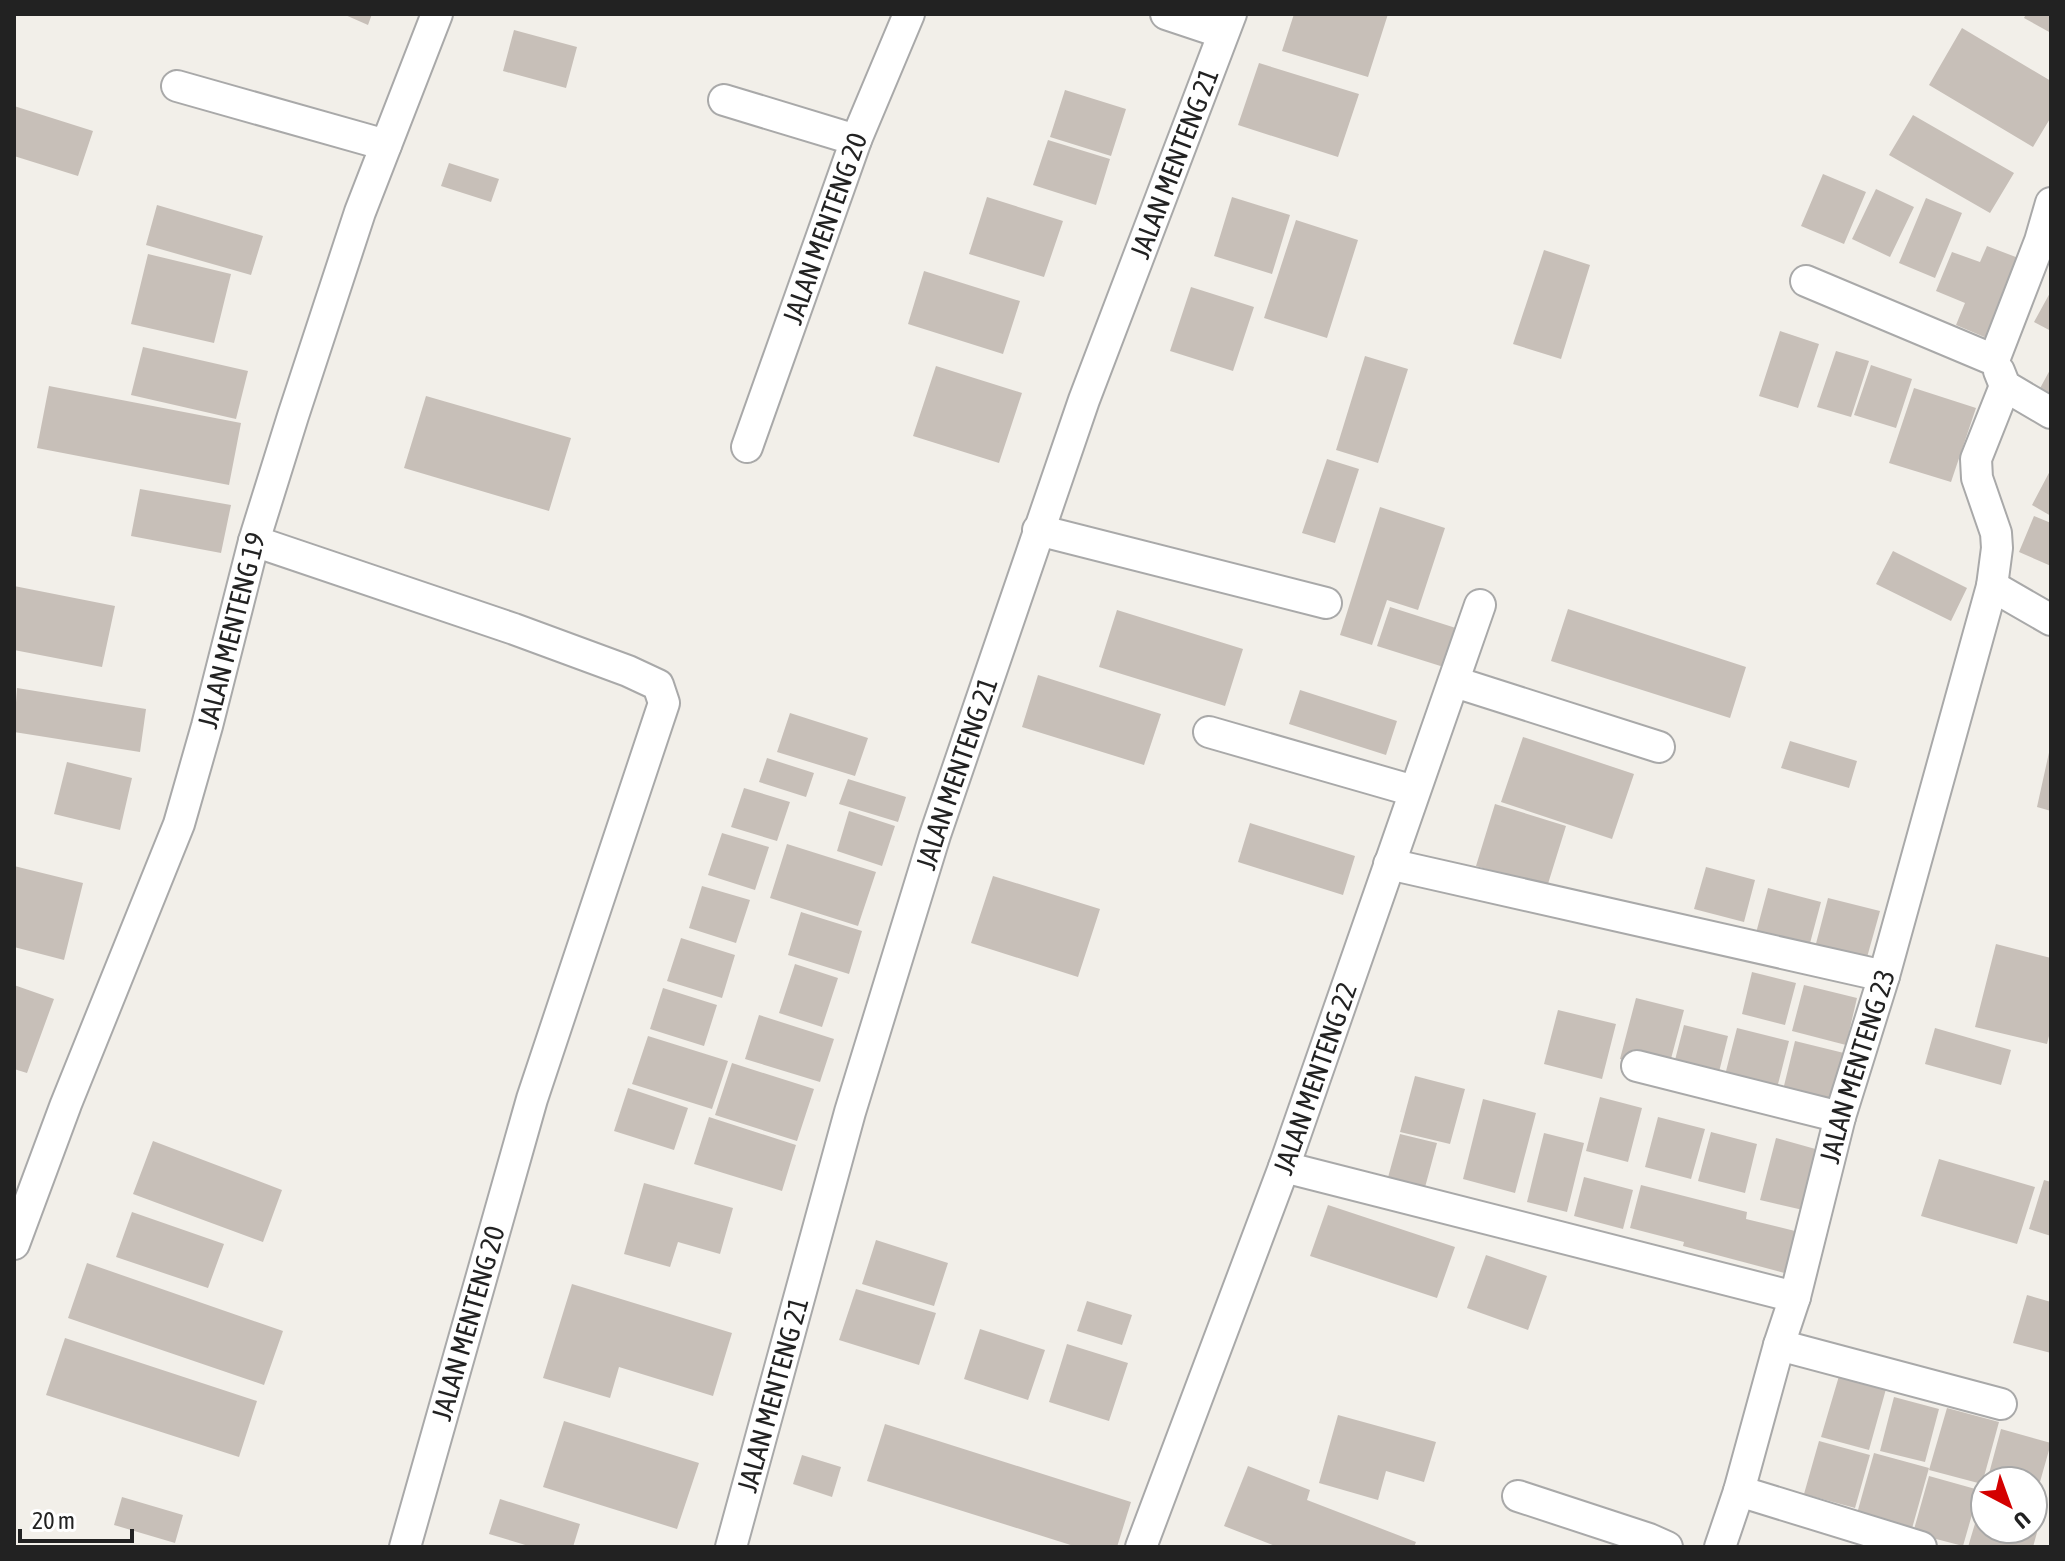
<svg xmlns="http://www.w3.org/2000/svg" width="2065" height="1561" font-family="'Asap Condensed',sans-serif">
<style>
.building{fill:#c7bfb8}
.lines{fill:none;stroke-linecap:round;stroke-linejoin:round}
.street-casing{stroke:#a9a9a9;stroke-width:34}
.street{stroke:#fff;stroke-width:30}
.labels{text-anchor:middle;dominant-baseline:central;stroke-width:8;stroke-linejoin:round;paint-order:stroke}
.street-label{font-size:28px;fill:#222;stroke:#fff}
</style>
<rect width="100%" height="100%" fill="#f2efe9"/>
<path class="building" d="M343,14H372L368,25Z
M1294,14H1388L1368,77L1282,51Z
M2026,14H2051V33L2024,18Z
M1962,28L2051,81V117L2033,147L1929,85Z
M514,30L577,47L566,88L503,71Z
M1259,63L1359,94L1338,157L1238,125Z
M1065,90L1126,109L1111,156L1050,137Z
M14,106L93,131L78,176L14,156Z
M1913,115L2014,173L1990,213L1889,155Z
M1048,140L1110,159L1096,205L1033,185Z
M449,163L499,179L491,202L441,186Z
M1823,174L1866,192L1844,244L1801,226Z
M1876,189L1914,207L1890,257L1852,239Z
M987,197L1063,221L1044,277L969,254Z
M1232,197L1290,215L1272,274L1214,256Z
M1926,198L1962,213L1935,278L1899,263Z
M157,205L263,236L251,275L146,245Z
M1296,220L1358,240L1327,338L1264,318Z
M1987,246L2021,259L1989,339L1956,325L1965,303L1936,291L1952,252L1980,262Z
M1544,250L1590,265L1561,359L1513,344Z
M148,254L231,274L214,343L131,324Z
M924,271L1020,301L1003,354L908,324Z
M1191,287L1254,307L1233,371L1170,351Z
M2051,291V331L2034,322Z
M1780,331L1819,344L1798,408L1759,396Z
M143,347L248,371L236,419L131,395Z
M1836,351L1869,361L1851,417L1817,407Z
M1365,356L1408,369L1378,463L1336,450Z
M1871,365L1912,379L1896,428L1854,415Z
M936,366L1022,393L999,463L913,436Z
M2051,368V399L2038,392Z
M49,386L241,423L229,485L37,448Z
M1914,388L1976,408L1951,482L1889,463Z
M426,396L571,438L549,511L404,468Z
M1327,459L1359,469L1335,543L1302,533Z
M2051,469V516L2032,505Z
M140,489L231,505L221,553L131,536Z
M1380,507L1445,528L1418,610L1387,600L1372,645L1340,635Z
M2034,516L2051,523V566L2019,552Z
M1893,551L1967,588L1951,621L1876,584Z
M14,586L115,606L102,667L14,650Z
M1390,607L1462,630L1450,669L1377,646Z
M1568,609L1746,667L1730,718L1551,661Z
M1117,610L1243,649L1225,706L1099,667Z
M1038,675L1161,714L1144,765L1022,727Z
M17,688L146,709L140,752L14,732Z
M1300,690L1397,721L1386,755L1289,724Z
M790,713L868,738L855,776L777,752Z
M1523,737L1634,774L1612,839L1501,802Z
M1790,741L1857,761L1849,788L1781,768Z
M2050,748L2051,749V811L2037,807Z
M767,758L814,773L806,797L759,782Z
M67,762L132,778L120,830L54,814Z
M848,779L906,797L898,822L839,804Z
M744,788L790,802L777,841L731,827Z
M1495,804L1566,826L1547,887L1476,866Z
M849,811L895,826L882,866L837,851Z
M1250,823L1355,856L1343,895L1238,862Z
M722,833L769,847L755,890L708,875Z
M787,844L876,872L858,926L770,898Z
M14,866L83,883L64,960L14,947Z
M1706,867L1755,880L1744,922L1694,909Z
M993,876L1100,909L1078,977L971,943Z
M702,886L750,900L736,943L689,928Z
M1768,888L1821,902L1809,947L1756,933Z
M1828,898L1880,911L1864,968L1813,955Z
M801,912L862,931L849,974L788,955Z
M681,938L735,955L722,998L667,981Z
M1996,944L2051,958V1028L2047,1044L1975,1027Z
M795,964L838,978L822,1027L779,1013Z
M1752,972L1796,983L1785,1025L1742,1014Z
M14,985L54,999L27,1073L14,1069Z
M1804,985L1857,998L1846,1045L1792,1031Z
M663,988L717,1005L704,1046L650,1029Z
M1636,998L1684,1010L1668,1070L1620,1059Z
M1558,1010L1616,1024L1602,1079L1544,1064Z
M759,1015L834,1039L820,1082L745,1059Z
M1684,1025L1728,1036L1719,1072L1675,1060Z
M1737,1028L1789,1041L1776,1092L1724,1079Z
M1935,1028L2011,1050L2001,1085L1925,1064Z
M648,1036L728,1061L712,1109L632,1084Z
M1795,1041L1848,1054L1834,1108L1782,1094Z
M732,1063L814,1089L797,1141L715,1115Z
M1415,1076L1465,1089L1450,1144L1400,1132Z
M628,1088L688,1108L674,1150L614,1131Z
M1600,1097L1642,1108L1628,1162L1586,1151Z
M1483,1099L1536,1113L1515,1193L1463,1179Z
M709,1117L796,1145L782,1191L694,1164Z
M1658,1117L1705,1129L1691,1179L1645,1167Z
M1711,1132L1757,1144L1745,1193L1698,1181Z
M1544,1133L1584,1143L1567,1212L1527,1202Z
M1400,1134L1437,1143L1424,1191L1387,1181Z
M1776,1138L1819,1150L1803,1210L1760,1200Z
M153,1141L282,1190L263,1242L133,1194Z
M1939,1159L2035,1187L2017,1244L1921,1216Z
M1584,1177L1633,1190L1623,1229L1574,1216Z
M2044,1180L2051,1182V1236L2029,1229Z
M644,1183L733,1208L720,1254L678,1242L670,1267L624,1254Z
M1641,1185L1747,1212L1746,1219L1799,1232L1788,1274L1683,1246L1684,1242L1630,1228Z
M1328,1205L1455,1247L1437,1298L1310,1256Z
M132,1212L224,1244L208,1288L116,1257Z
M876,1240L948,1263L934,1306L862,1284Z
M1486,1255L1547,1276L1528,1330L1467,1308Z
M87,1263L283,1331L264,1385L68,1318Z
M572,1284L732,1333L713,1396L619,1367L610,1398L543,1378Z
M856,1289L936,1313L919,1365L839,1340Z
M2027,1295L2051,1302V1353L2013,1343Z
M1087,1301L1132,1315L1122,1345L1077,1331Z
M980,1329L1045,1350L1028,1400L964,1379Z
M65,1338L257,1401L239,1457L46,1395Z
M1067,1344L1128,1363L1109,1421L1049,1402Z
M1839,1376L1886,1389L1869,1450L1821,1437Z
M1894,1397L1939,1409L1925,1462L1880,1451Z
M1947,1408L1999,1422L1982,1484L1929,1470Z
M1338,1415L1436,1442L1424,1482L1386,1471L1378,1500L1319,1483Z
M564,1421L699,1463L677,1529L543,1487Z
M885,1424L1131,1502L1117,1547H1077L867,1481Z
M2001,1429L2051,1443L2036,1496H2033V1481H1987Z
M1819,1441L1870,1455L1855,1508L1804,1494Z
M1874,1453L1929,1468L1911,1532L1856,1517Z
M802,1455L841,1467L832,1497L793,1484Z
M1248,1466L1310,1490L1307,1500L1416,1542L1414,1547H1278L1224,1526Z
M1929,1476L1979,1490L1963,1546L1913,1533Z
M1985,1490V1529H2033V1505L2044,1507L2033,1547H1968Z
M122,1497L183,1515L175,1543L114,1525Z
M500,1499L580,1524L573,1547H532L489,1534Z"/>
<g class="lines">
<defs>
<g id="street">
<path d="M1166,14L1223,33"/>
<path d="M177,86L386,145"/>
<path d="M724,100L856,140"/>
<path d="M1806,281L1994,360L2040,241L2051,203"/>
<path d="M1999,371L2005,386L2051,413"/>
<path id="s1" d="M747,447L856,140L909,14"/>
<path d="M1038,530L1326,603"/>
<path d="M254,541L514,629L628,671L658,685L664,703L532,1099L405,1547"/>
<path d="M1992,586L2051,620"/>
<path d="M1455,682L1659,747"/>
<path d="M1209,732L1414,791"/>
<path d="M1389,864L1884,976"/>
<path d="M1637,1066L1840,1117"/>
<path d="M1284,1167L1795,1297"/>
<path id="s2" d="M14,1244L66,1104L179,824L207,726L254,541L293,416L360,212L437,14"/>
<path d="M1779,1345L2001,1404"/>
<path d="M1739,1491L1921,1547"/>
<path d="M1518,1496L1649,1539L1667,1547"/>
<path id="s3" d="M731,1547L850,1112L935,835L1084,400L1231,14"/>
<path id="s4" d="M1141,1547L1284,1167L1480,605"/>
<path id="s5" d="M1720,1547L1739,1491L1779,1345L1795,1297L1840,1117L1884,976L1992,586L1997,548L1996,533L1977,478L1976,459L2005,386"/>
</g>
</defs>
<use href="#street" class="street-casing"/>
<use href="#street" class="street"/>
</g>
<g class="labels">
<g class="street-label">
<text stroke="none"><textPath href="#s3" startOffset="1454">JALAN MENTENG 21</textPath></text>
<text stroke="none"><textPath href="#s1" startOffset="232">JALAN MENTENG 20</textPath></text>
<text stroke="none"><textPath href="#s2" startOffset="652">JALAN MENTENG 19</textPath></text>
<text stroke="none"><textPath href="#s3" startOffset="806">JALAN MENTENG 21</textPath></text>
<text stroke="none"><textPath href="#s5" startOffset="500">JALAN MENTENG 23</textPath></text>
<text stroke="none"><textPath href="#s4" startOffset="500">JALAN MENTENG 22</textPath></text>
<text transform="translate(468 1323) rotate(-74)">JALAN MENTENG 20</text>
<text stroke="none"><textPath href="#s3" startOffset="158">JALAN MENTENG 21</textPath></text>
</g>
</g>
<rect width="2065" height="1561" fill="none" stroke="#222222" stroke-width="32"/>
<g transform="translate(2009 1505) rotate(139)"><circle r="38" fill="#ffffff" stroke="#a7a7a7" stroke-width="2"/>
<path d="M0-6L14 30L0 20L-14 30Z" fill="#d40000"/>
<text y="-12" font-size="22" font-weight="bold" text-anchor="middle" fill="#222222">U</text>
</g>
<path d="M20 1529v12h112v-12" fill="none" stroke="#222222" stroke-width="4"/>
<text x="32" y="1529" font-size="24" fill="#222222" stroke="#ffffff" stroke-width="6" paint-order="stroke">20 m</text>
</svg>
